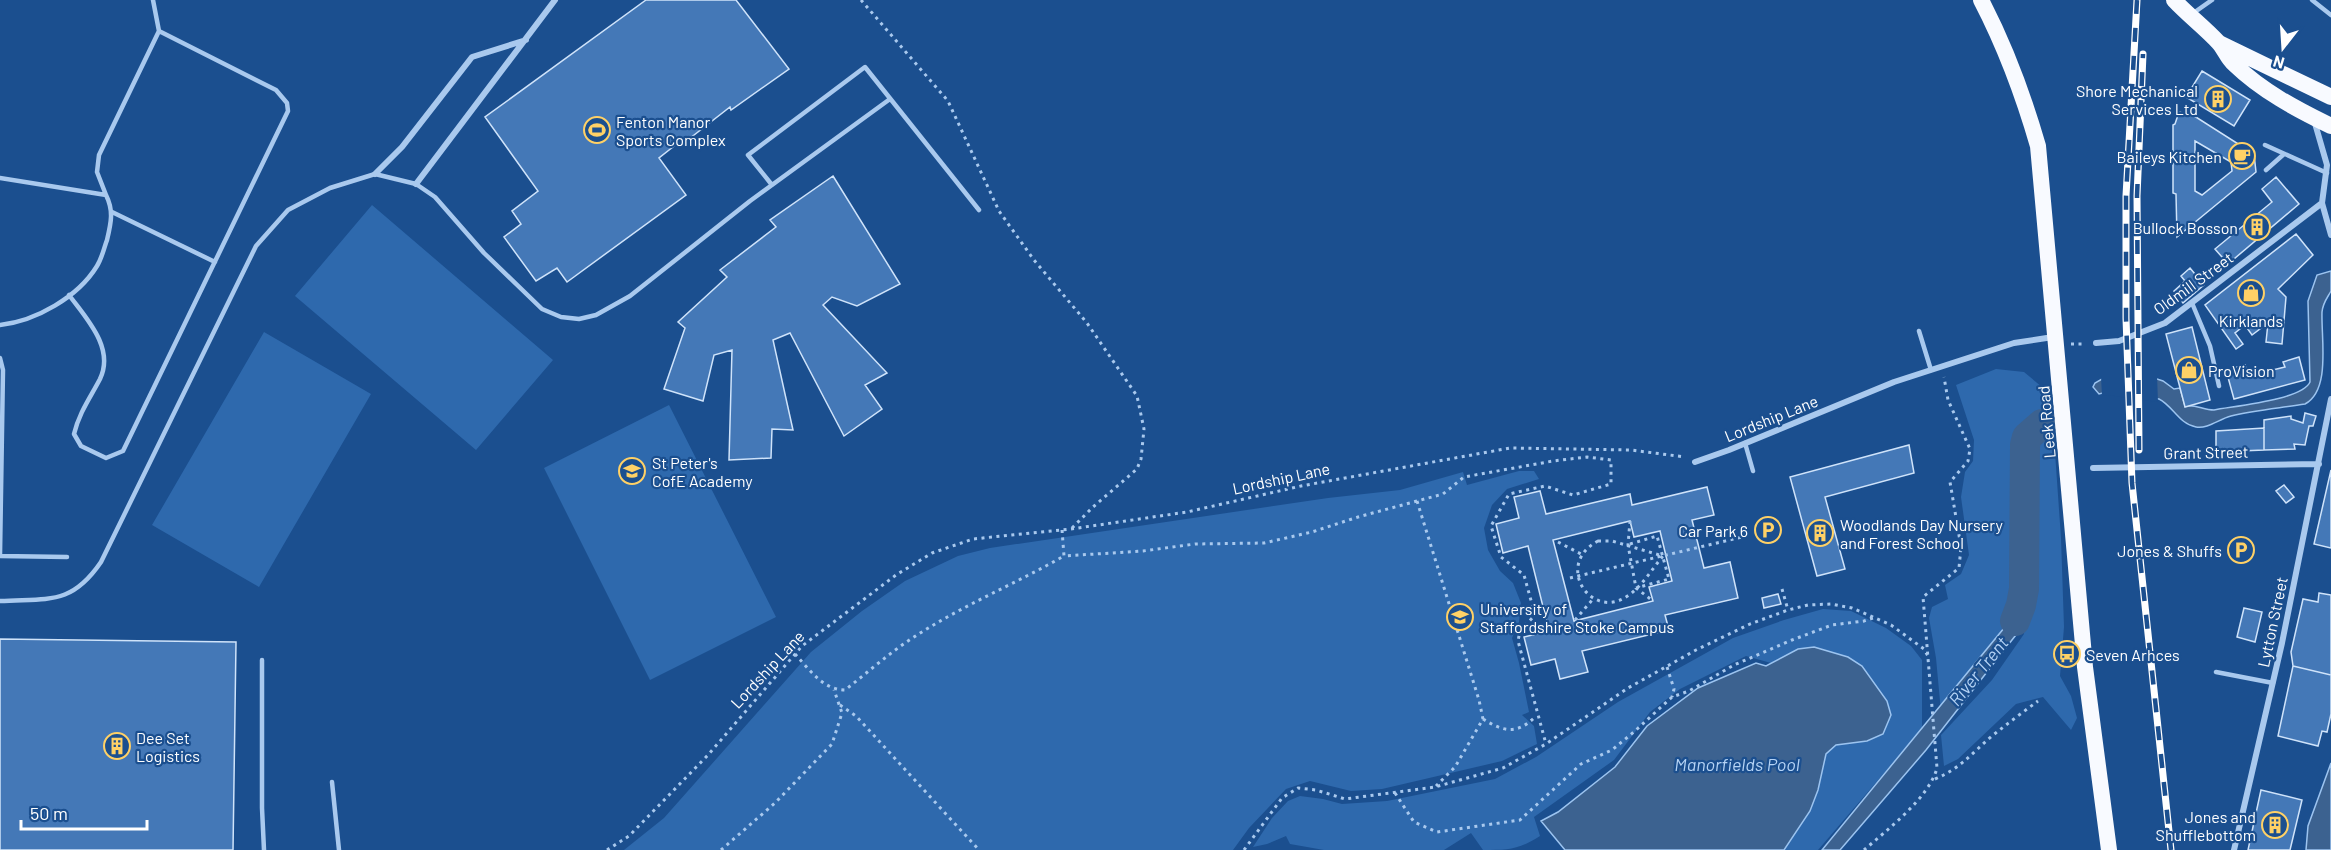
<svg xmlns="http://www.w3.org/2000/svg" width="2331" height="850" font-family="Barlow,sans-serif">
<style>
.green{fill:#2e69ad}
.water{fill:#3c6290;stroke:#9cc4f0;stroke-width:1.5}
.pier{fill:#1b4f8f}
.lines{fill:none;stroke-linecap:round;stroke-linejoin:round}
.river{stroke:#3c6290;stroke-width:30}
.building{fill:#4478b7;stroke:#cfe3fa;stroke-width:1.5;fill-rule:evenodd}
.path{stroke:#a9c9ee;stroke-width:3;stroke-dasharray:3 4.5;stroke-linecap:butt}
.service{stroke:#a9c9ee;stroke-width:4.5}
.minor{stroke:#a9c9ee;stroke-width:6}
.trunk{stroke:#f8faff;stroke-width:16}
.rail-casing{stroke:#fff;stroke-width:7}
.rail{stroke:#1b4f8f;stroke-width:4.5;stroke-dasharray:14;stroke-linecap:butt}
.labels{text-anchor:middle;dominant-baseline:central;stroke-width:4.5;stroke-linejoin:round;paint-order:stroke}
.poi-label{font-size:16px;fill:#fff;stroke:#1b4f8f;text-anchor:start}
.street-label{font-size:16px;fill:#fff;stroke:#1b4f8f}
.water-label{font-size:18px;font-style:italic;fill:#b5d3f5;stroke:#1b4f8f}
</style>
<rect width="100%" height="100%" fill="#1b4f8f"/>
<path class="green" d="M372,205L553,360L476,450L295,296Z
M264,332L371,394L259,587L152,525Z
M1996,369L2024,372L2048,392L2054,438L2061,538L2064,627L2060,676L2071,696L2077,718L2071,730L2043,697L2016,704L1958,759L1944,766L1941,735L1992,680L2024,634L2027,479L2035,440L2041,433V424L2032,421L2021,428L2017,442L2016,556L2013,602L2008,620L1985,654L1941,712L1936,658L1929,618L1932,607L1948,599L1945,585L1961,574L1969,555L1961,497L1965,472L1973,461L1974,440L1956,385Z
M669,405L776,617L650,680L544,468Z
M1519,471H1534L1539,479L1507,489L1492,505L1484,528L1488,550L1500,571L1513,583L1521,603L1519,622L1512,638L1519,663L1529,712L1522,715L1534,726L1537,744L1502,761L1382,789L1351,791L1310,781L1286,789L1249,828L1233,850H624L664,818L811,652L862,611L905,581L958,556L990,548L1328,498L1400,490L1463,472L1467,485Z
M1823,609L1851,611L1886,628L1911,646L1922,660V729L1818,850H1766L1814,675L1746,656L1680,689L1650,712L1614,760L1534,817L1540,836C1518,850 1508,850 1483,850L1471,833L1444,850H1324L1290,844L1286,836L1267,844L1253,847L1272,818L1288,801L1300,796L1323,799L1342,804L1387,801L1495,779L1536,757L1618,702L1733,638L1784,620Z"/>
<path class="water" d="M2331,271C2331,276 2331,286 2331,291C2328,297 2323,302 2322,312C2321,339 2331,390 2305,404C2281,408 2255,410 2231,416C2219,419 2208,429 2196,427C2179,424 2173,406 2159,399L2107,392L2099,394L2093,387L2095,383L2102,379H2157L2163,381L2174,389L2180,388L2185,406C2196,404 2203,410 2214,410C2234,406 2302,400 2310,382L2308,301L2317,275Z
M2033,579C2032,599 2029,614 2019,631L1926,750L1840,850H1822L2004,628L2013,604L2015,587Z
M1814,647L1848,657L1862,666L1887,701L1891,715L1883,734L1867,741L1836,745L1826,754L1818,790L1810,811L1784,850H1565L1541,821L1558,812L1615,767L1647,726L1698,688L1756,663L1766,666L1798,649Z
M2331,763V850H2306L2308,826Z"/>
<path class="pier" d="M2101,376H2157L2158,402L2107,395L2102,396Z"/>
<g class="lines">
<path class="river" d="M2015,621L2021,605L2024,589L2025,445L2027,437L2042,424"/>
</g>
<path class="building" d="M646,0H736L789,69L731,110L730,107L680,146L678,143L659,158L686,195L567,282L557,268L536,281L504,237L521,224L512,211L538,191L485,117Z
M2202,71L2250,100L2234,126L2186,97Z
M2179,112L2186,114L2188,112L2254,154L2256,172L2177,237L2176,194L2173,193V125L2175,124ZM2195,141L2231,162L2232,171L2202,195L2195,191Z
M833,176L900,284L857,306L832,297L823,305L887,373L865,385L882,409L844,436L790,333L773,340L793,430L772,429L771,458L729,460L732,350L714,355L703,401L664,389L685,328L678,322L727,277L720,270L776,227L770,220Z
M2276,177L2299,204L2228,264L2215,249L2272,202L2262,189Z
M2296,234L2313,255L2278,289L2286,297L2282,344L2266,342L2268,323L2252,335L2245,325L2235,333L2243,344L2236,349L2205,305Z
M2190,268L2204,285L2183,303L2174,291L2185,281L2181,276Z
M2192,327L2210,400L2185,407L2166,334Z
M2299,357L2305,380L2234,399L2226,370L2245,365L2248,376L2285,367L2283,362Z
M2305,413L2316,416L2313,426H2309L2305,445L2294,444L2295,449L2264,450V420L2291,416V419L2303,423Z
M2264,428V450L2216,452V431Z
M1909,445L1914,473L1825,497L1845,569L1817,576L1790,477Z
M2331,470V548L2314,544Z
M2284,485L2294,497L2286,503L2276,491Z
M1707,487L1714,515L1692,520L1704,568L1730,562L1738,598L1665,615L1669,630L1582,651L1588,672L1560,679L1555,659L1531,665L1524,637L1549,631L1528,546L1503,553L1496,524L1519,518L1514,497L1540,491L1546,514L1630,494L1632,505ZM1630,521L1634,537L1660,531L1672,581L1649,587L1653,601L1574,621L1553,540Z
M2319,593L2331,595V675L2293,666L2291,652L2303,599L2318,602Z
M1778,594L1781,604L1764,608L1762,598Z
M2244,608L2262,612L2255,642L2237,637Z
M0,639L236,642L233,850H0Z
M2293,666L2331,675V714L2327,732L2322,731L2318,746L2278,736Z
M2261,790L2302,800L2290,850H2248Z"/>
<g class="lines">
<path class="path" d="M861,0L948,101L999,211L1034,260L1087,323L1137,396L1144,429L1141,459L1137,469L1093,507L1072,528
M2071,344H2085
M1417,501L1479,700L1483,719L1455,767L1436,786
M1630,521L1628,545L1636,588L1653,601
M1062,530L1064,556L1143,551L1195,544L1264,543L1312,532L1358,517L1443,494L1464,477L1553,461L1587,457L1611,460V484L1573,495L1545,486L1509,494L1491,526L1501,557L1524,575L1535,615L1520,631L1518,641L1546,744
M1598,541H1612L1663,556C1652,569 1641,588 1626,597C1590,620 1554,564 1598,541Z
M1558,542L1581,554
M1630,544L1657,536L1669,579L1636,588
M1570,578L1746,536
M1782,589L1788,610
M1575,620L1593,599
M795,654C809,669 823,690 845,690C867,673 888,654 911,639C959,607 1013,585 1064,556
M1667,667L1674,689L1672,697
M840,705L856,716L979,850
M1483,719C1504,732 1517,735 1536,716
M1935,779C1961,768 1971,754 1992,736C2007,724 2023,712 2038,701
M1395,793L1414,822L1437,832L1520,820L1581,764L1612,750L1635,731L1672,697L1689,691L1734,665L1792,640L1832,625L1864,621L1876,617
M607,850L629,836L708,755L802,646L896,575L932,553L973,539L1071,529L1187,512L1301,486L1510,448L1631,450L1685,457
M721,850L775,803L832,744L842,713L834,690
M1244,850L1282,798L1298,788L1316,790L1345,799L1435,787L1503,768L1546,744L1628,688L1696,650L1750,624L1788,610L1808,605L1831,604L1852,608L1891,625L1924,649L1929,658
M1864,850C1887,830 1929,798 1937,768L1923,597L1959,568L1961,547L1950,482L1968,461L1970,449L1948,400L1944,377"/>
<path class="service" d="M2312,0L2331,15
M2192,14L2212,0
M2265,145L2327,173
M2266,170L2284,154
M0,178L106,195C114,211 111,223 107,240C104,248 102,258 97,266C78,297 36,321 0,325
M772,185L748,155L865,67L979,210
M106,195L97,172L99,155L159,31L153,0
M112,212L215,262
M69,295C86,318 115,348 100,379C90,398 79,413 74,434L81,446L106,458L123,451L288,111L287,103L276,90L159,31
M2192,303L2210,346L2219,386
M1919,331L1931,370
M0,358L3,370L0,555
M1745,443L1753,471
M0,556L67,557
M0,601C48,598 71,606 101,562L256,246L288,210L330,188L375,174L416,184L435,197L484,253L542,309L561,317L579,319L596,315L630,296L750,201L890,99
M262,660V808L264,850
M2216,672L2273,683
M332,782L339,850"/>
<path class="minor" d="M375,174L402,147L472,57L526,40
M416,184L555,0
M2322,203L2331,235
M2096,343L2119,341L2165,323L2322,203L2327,165L2314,120
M1695,462L1729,450L1894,382L2014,343L2053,337
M2093,468L2319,464
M2234,850L2282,643L2331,399"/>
<path class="trunk" d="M1981,0C2006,48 2023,94 2038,146L2085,667L2109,850
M2174,0C2188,15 2204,27 2218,42C2224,48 2227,58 2234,64C2262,91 2296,109 2331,126
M2219,43L2331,97"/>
<defs>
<path id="rail" d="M2137,0L2126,196V318L2132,483L2171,850
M2139,450L2137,196L2143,54"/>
</defs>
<use href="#rail" class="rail-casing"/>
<use href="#rail" class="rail"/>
</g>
<defs>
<symbol id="building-ring" viewBox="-11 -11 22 22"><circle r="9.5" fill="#1b4f8f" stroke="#ffd166" stroke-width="1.5"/><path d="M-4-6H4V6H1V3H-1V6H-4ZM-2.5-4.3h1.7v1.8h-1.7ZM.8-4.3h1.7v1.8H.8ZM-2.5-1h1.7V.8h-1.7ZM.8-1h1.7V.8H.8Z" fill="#ffd166"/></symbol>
<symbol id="stadium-ring" viewBox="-11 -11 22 22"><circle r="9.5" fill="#1b4f8f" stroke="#ffd166" stroke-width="1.5"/><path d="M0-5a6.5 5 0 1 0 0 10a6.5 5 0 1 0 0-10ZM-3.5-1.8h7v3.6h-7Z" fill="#ffd166"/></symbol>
<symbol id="cafe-ring" viewBox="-11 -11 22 22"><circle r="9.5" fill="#1b4f8f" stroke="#ffd166" stroke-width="1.5"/><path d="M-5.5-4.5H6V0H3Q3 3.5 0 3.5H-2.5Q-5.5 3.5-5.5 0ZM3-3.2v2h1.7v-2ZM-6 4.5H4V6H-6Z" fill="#ffd166"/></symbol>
<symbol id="shop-ring" viewBox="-11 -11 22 22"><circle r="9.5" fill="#1b4f8f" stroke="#ffd166" stroke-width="1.5"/><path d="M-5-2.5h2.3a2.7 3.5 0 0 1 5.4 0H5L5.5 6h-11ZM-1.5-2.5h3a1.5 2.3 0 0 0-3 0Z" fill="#ffd166"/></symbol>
<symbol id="school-ring" viewBox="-11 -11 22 22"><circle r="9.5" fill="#1b4f8f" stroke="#ffd166" stroke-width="1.5"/><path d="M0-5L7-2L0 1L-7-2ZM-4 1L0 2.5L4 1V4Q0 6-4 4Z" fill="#ffd166"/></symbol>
<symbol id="parking-ring" viewBox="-11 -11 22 22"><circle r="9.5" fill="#1b4f8f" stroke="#ffd166" stroke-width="1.5"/><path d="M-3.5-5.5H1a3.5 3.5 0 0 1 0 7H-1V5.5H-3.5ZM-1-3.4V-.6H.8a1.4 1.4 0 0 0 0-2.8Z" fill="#ffd166"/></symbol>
<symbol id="university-ring" viewBox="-11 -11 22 22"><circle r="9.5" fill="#1b4f8f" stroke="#ffd166" stroke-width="1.5"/><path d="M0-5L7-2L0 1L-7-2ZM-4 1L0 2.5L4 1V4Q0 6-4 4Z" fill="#ffd166"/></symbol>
<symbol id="bus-ring" viewBox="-11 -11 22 22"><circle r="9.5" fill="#1b4f8f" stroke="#ffd166" stroke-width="1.5"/><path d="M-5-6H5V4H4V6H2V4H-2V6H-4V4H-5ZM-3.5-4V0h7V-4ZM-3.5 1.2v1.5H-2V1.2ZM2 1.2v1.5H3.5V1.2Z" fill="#ffd166"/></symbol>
</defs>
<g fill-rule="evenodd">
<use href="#building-ring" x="2203" y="84" width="30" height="30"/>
<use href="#stadium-ring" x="582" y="115" width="30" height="30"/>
<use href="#cafe-ring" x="2227" y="141" width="30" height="30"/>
<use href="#building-ring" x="2242" y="212" width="30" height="30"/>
<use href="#shop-ring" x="2236" y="278" width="30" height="30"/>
<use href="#shop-ring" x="2174" y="355" width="30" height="30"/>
<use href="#school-ring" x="617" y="456" width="30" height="30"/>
<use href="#parking-ring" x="1753" y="515" width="30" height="30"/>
<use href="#building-ring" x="1805" y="518" width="30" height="30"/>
<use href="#parking-ring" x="2226" y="535" width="30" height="30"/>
<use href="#university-ring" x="1445" y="602" width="30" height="30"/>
<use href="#bus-ring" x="2052" y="639" width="30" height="30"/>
<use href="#building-ring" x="102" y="731" width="30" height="30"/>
<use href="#building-ring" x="2260" y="810" width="30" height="30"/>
</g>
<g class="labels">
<g class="poi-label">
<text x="2198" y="90" text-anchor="end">Shore Mechanical<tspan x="2198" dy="18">Services Ltd</tspan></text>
<text x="616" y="121">Fenton Manor<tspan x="616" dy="18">Sports Complex</tspan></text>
<text x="2222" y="156" text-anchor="end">Baileys Kitchen</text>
<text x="2238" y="227" text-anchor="end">Bullock Bosson</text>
<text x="2251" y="320" text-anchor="middle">Kirklands</text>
<text x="2208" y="370">ProVision</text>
<text x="652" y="462">St Peter's<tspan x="652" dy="18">CofE Academy</tspan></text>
<text x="1840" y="524">Woodlands Day Nursery<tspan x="1840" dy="18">and Forest School</tspan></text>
<text x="1748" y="530" text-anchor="end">Car Park 6</text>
<text x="2222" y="550" text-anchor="end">Jones &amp; Shuffs</text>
<text x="1480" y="608">University of<tspan x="1480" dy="18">Staffordshire Stoke Campus</tspan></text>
<text x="2086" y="654">Seven Arhces</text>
<text x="136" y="737">Dee Set<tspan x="136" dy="18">Logistics</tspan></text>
<text x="2256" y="816" text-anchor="end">Jones and<tspan x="2256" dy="18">Shufflebottom</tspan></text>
</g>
<g class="street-label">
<text transform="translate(2193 283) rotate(-36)">Oldmill Street</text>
<text transform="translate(1771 418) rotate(-22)">Lordship Lane</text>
<text transform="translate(2046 422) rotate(-95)">Leek Road</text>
<text transform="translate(2206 452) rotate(-1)">Grant Street</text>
<text transform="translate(1281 478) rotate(-12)">Lordship Lane</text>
<text transform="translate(2272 622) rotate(-78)">Lytton Street</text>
<text transform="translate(767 669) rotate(-47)">Lordship Lane</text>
</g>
<g class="water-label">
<text transform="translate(1978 671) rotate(-51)">River Trent</text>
<text x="1737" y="764">Manorfields Pool</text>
</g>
</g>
<g transform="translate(2283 48) rotate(197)" stroke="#1b4f8f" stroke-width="4.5" paint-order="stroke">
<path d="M0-4.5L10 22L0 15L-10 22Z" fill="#ffffff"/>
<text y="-9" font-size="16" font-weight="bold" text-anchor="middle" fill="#ffffff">N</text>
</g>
<path d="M21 820v9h126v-9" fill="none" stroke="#ffffff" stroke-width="3"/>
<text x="30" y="820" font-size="18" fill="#ffffff" stroke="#1b4f8f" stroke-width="4.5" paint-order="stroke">50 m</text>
</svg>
